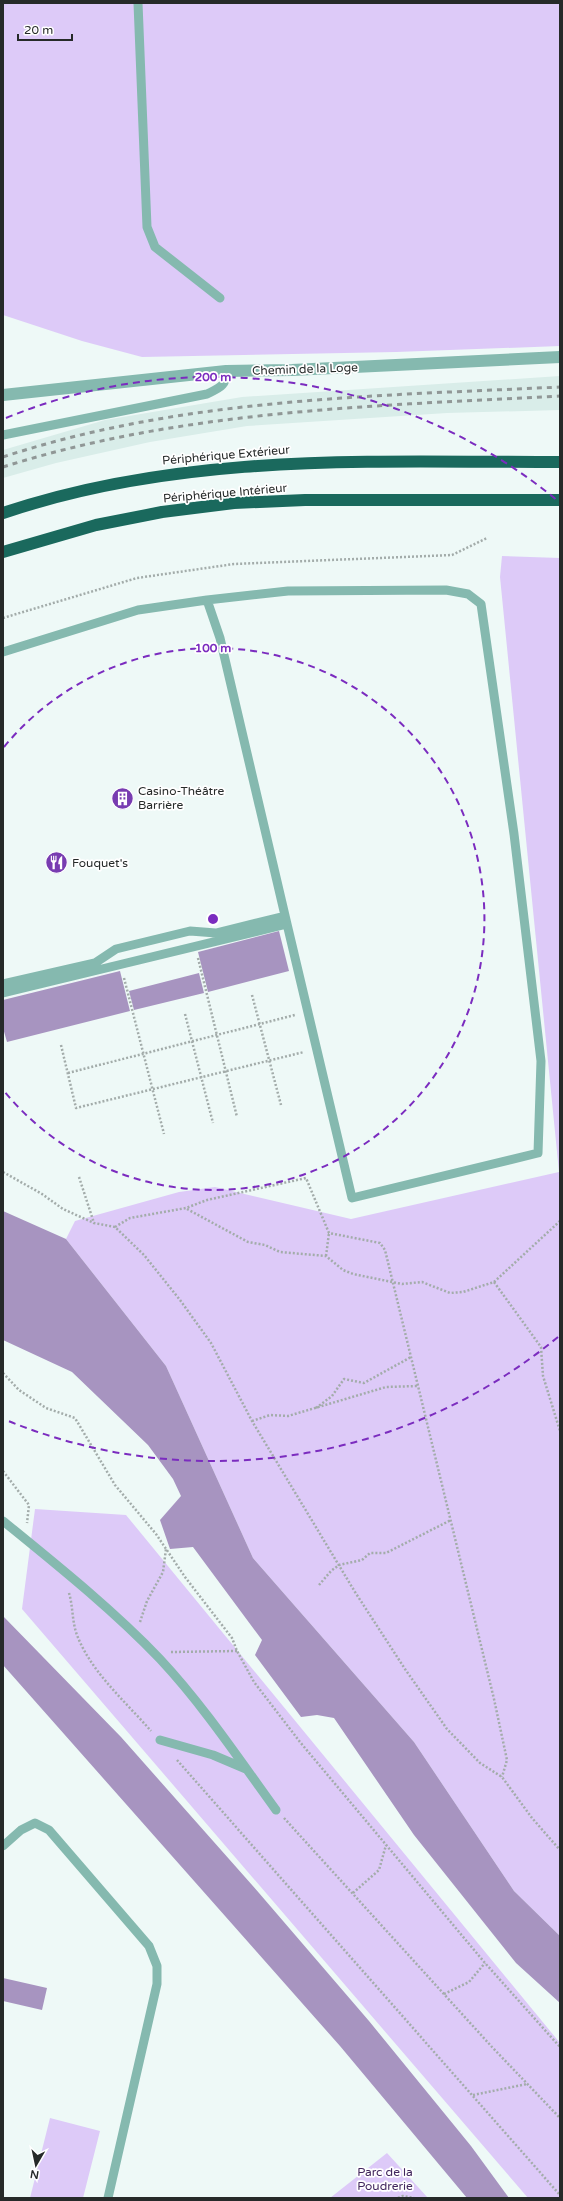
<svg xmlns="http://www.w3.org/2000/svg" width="563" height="2201" font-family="'Varela Round',sans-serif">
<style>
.built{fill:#d9ede9}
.green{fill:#ddcaf8}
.water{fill:#a794c0}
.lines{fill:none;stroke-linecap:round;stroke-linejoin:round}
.path{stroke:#a3acaa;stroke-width:2.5;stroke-dasharray:2 2;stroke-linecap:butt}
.lane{stroke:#85b9af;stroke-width:9}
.street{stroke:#85b9af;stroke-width:12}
.highway{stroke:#1a695d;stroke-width:12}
.rail{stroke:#909796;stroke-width:3;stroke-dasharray:5 5;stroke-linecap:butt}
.ring{fill:none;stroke:#7b2cbf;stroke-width:2;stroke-dasharray:7 5}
.labels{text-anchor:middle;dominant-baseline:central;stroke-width:3.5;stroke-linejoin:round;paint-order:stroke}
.street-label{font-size:12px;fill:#262a29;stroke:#fff}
.poi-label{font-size:12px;fill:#262a29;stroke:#fff;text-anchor:start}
.park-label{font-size:12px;fill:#41265d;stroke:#fff}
.centre{fill:#7b2cbf;stroke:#fff;stroke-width:2}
.ring-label{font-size:12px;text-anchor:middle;font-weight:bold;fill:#7b2cbf;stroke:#fff;stroke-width:3.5;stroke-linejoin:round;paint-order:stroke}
</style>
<rect width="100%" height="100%" fill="#eef9f7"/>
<path class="built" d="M560,376V410L447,413L247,426L150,442L56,463L3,478V450L105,420L242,397Z"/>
<path class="green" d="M3,3H560V346L396,352L142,357L82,341L3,315Z
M502,556L560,558V1936L514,1891L414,1742L253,1558L166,1366L66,1239L75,1221L179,1192L215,1187L351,1219L559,1172L500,577Z
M35,1509L126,1515L560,2043V2198H528L22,1609Z
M50,2118L100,2131L83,2198H30Z
M387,2153L428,2198H330Z"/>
<path class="water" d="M279,931L289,971L208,992L198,952Z
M120,971L130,1011L7,1042L3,1028V1000Z
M199,973L204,993L134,1010L129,991Z
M3,1211L66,1239L166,1366L253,1558L414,1742L514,1891L560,1936V2003L516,1963L414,1835L334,1718L317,1715L301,1717L255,1655L262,1640L193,1547L170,1549L160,1520L181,1496L173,1479L148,1445L72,1372L3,1340Z
M3,1616L121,1737L259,1893L369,2021L471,2146L509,2198H467L340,2046L3,1665Z
M3,1978L47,1988L42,2010L3,2001Z"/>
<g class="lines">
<path class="path" d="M3,618L137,578L234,564L452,555L487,538
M198,958L237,1117
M124,978L164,1134
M252,995L281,1105
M185,1014L213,1123
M61,1045L76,1108L304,1052
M68,1073L295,1015
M3,1172L42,1194L63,1209L94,1223L115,1227L144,1255L180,1300L211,1343L252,1421L355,1592L405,1669L447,1729L480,1763L502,1777L532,1818L560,1850
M79,1177L94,1223
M187,1209L248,1242L265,1245L280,1252L326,1256L343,1270L353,1274L402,1284L422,1282L450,1293L463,1292L494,1282L541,1347L543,1376L560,1431
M115,1227L130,1218L186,1208L207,1200L306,1178L329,1233L380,1243L385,1250L494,1699L507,1760L502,1777
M326,1256L329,1233
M494,1282L560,1221
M3,1373L19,1390L46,1408L75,1418L115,1485L156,1534L185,1577L232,1638L237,1651L254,1682L300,1742L485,1963L560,2047
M316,1408L332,1396L344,1379L364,1383L411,1357
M252,1421L270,1415L288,1416L386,1387L418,1386
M3,1471L29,1505L27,1523
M319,1585L331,1571L339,1565L362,1560L370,1553H386L451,1520
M69,1593C73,1606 72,1622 77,1635C91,1672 125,1701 151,1731
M140,1622L147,1601L163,1572L166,1549
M171,1652L237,1651
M177,1760L560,2195
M284,1818L492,2047L560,2118
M353,1893L379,1870L386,1845
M444,1994L469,1982L485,1963
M473,2095L527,2084
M398,2198L403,2196L414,2198"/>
<path class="lane" d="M138,3L147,227L155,247L220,298
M3,435L207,394C219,388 227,386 226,371
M207,600L288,591L446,590L468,594L481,604L514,834L541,1061L538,1153L352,1198L287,924
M3,652L138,610L207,600L220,638L287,924L3,993
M3,984L95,963L116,949L190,931L216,933L285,916
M3,1521C57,1565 112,1609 160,1659C203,1705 239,1759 276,1810
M160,1740L213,1755L246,1769
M3,1846L21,1830L35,1823L49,1830L149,1946L157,1966V1984L108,2198"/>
<path class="street" d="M3,395L226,371L292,370L560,357"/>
<path class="highway" d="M3,513C184,452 372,462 560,462
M3,552L96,525L162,512L234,503L305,500H560"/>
<path class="rail" d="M3,457C182,398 374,396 560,387
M3,467C183,410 373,406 560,396"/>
</g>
<g class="ring">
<path d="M4 747A271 271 0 1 1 4 1091"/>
<path d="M558 1337A542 542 0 0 1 6 1420M6 418A542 542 0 0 1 558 501"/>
</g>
<defs>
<symbol id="building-disc" viewBox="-11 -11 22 22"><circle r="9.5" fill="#783cb1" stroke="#fff"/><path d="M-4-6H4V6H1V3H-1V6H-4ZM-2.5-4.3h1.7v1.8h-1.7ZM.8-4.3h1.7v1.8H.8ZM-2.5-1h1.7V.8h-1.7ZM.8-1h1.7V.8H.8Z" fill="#fff"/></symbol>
<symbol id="restaurant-disc" viewBox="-11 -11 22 22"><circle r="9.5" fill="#783cb1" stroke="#fff"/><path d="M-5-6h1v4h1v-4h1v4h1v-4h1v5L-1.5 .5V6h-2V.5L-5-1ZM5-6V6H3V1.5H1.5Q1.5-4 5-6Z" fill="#fff"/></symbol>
</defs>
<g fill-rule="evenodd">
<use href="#building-disc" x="110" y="786" width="25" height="25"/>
<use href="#restaurant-disc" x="44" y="850" width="25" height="25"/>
</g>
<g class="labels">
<g class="street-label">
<text transform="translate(305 369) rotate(-2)">Chemin de la Loge</text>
<text transform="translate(226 455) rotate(-5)">Périphérique Extérieur</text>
<text transform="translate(225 493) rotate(-5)">Périphérique Intérieur</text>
</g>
<g class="poi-label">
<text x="138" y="791">Casino-Théâtre<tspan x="138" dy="14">Barrière</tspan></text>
<text x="72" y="863">Fouquet's</text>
</g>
<g class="park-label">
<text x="385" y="2172">Parc de la<tspan x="385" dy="14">Poudrerie</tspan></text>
</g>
</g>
<circle cx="213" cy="919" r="6" class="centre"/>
<g class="ring-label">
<text x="213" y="381">200 m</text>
<text x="213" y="652">100 m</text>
</g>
<rect width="563" height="2201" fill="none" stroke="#262a29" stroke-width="8"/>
<g transform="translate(36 2165) rotate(189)" stroke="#ffffff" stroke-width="3" paint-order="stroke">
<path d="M0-3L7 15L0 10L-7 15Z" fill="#262a29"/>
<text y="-6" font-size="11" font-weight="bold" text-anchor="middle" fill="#262a29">N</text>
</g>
<path d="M18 34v6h54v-6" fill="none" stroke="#262a29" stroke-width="2"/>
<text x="24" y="34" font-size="12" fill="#262a29" stroke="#ffffff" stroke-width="3" paint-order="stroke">20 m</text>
</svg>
